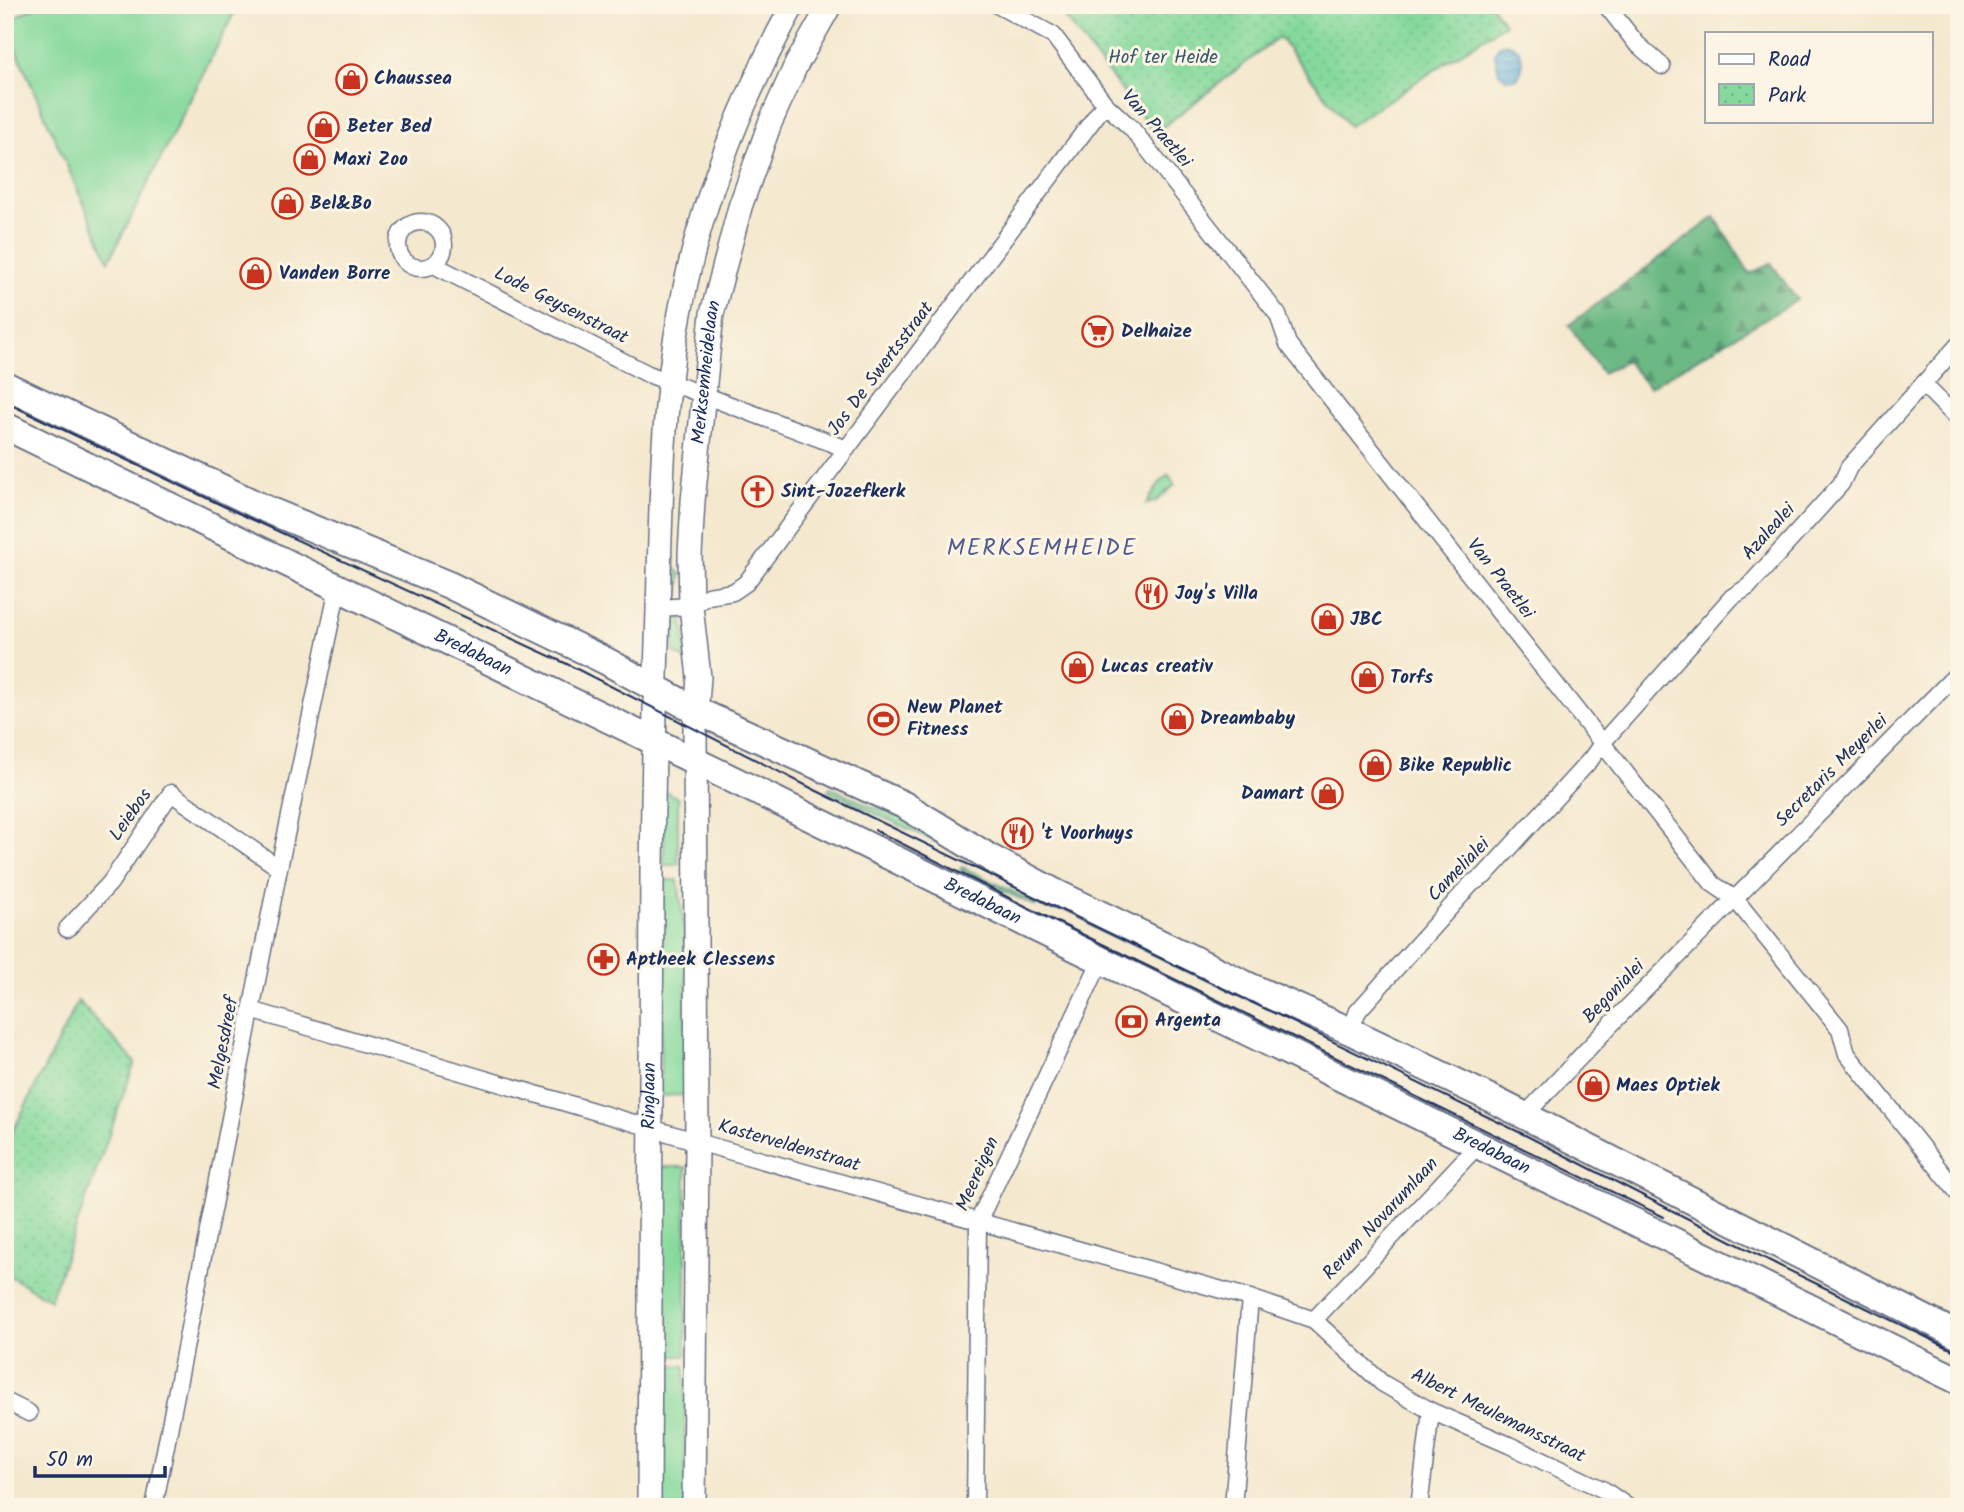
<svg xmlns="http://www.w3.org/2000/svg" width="1964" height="1512" font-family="Kalam,sans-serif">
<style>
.grass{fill:#85d99c;stroke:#50847d;stroke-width:2}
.forest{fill:url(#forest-firs);stroke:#447471;stroke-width:2}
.park{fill:url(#park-dots);stroke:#50847d;stroke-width:2}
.water{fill:url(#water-rules);stroke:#4172a0;stroke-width:2}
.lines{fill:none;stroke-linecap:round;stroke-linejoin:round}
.street-casing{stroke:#677085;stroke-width:19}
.secondary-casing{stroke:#677085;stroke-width:26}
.primary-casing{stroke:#677085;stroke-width:30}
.street{stroke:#fff;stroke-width:16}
.secondary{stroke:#fff;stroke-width:23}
.primary{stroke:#fff;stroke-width:26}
.tram{stroke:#1b2f5e;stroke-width:2}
.labels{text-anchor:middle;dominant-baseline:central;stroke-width:6;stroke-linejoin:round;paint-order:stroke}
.park-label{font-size:19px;fill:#365a6e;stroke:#fcf5e5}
.poi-label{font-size:19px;font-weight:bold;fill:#1b2f5e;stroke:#fcf5e5;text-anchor:start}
.street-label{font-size:19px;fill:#1b2f5e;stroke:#fcf5e5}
.quarter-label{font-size:23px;letter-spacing:2px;fill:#535c92;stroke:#fcf5e5}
</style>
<defs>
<pattern id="forest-firs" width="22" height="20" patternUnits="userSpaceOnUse" patternTransform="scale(1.75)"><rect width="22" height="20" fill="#6cb984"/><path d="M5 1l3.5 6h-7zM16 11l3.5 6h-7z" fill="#58976f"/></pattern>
<pattern id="park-dots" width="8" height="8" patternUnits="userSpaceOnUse" patternTransform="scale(1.75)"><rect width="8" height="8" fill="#85d99c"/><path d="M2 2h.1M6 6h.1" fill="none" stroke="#72bb89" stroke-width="1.8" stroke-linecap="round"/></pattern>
<pattern id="water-rules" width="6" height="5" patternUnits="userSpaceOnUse" patternTransform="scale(1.75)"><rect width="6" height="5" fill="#67b4e1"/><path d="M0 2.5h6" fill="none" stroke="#5493ba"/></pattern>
</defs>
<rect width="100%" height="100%" fill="#fcf5e5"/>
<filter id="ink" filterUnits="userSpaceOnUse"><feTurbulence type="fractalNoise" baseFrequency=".0143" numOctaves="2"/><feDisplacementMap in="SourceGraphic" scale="14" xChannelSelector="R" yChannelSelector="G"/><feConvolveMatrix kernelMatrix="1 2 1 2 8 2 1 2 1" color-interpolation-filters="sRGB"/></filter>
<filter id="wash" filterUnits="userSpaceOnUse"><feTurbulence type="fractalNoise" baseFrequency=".00686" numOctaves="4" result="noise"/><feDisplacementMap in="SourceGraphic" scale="28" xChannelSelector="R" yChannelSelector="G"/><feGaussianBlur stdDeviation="1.57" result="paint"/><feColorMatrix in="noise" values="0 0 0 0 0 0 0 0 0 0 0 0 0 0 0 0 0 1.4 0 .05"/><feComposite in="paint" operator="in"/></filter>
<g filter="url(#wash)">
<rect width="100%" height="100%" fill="#f4e8ce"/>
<path class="grass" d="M38,5H238L109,261L5,25V22Z
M1169,475L1175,485L1156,501L1146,504L1162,480Z
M666,561L681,574L680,594L675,600L669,598Z
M680,617L683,618L687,660L674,653L673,630Z
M830,787L872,807L909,818L997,871L828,791Z
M663,790L678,798V865H664Z
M962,867L1036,903L1035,906L960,870Z
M663,880H678L687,947L685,1095L660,1096Z
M661,1167H686V1356H661Z
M685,1365V1507H662V1366Z"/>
<path class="forest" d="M1715,217L1750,274L1771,263L1797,300L1649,387L1626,361L1602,373L1569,325Z"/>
<path class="park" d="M1087,5H1491L1505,24L1349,126L1279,37L1155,133L1066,19Z
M78,1001L135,1062L50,1300L5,1273V1147Z"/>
<path class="water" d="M1505,43C1523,46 1526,63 1518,78L1506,79L1499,73L1495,54L1499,45Z"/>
</g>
<g filter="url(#ink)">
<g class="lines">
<defs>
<path id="street" d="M997,5L1053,35L1105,104L1132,129L1278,315L1288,344L1713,884L1735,899L1840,1029L1847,1054L1959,1194
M1606,5L1636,43L1662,66
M398 245a23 23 0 1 1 46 0a23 23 0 1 1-46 0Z
M434,265L648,374L847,449
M1923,384L1959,420
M658,608L691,606L708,596L733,592L746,583L1105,104
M67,929L110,883L171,793L279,868
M251,1010L722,1149L1250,1298L1314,1320L1382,1383L1431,1411L1509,1445L1604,1490L1628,1507
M1350,1031L1358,1011L1472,883L1484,876L1591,759L1603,742L1732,597L1748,587L1841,484L1849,467L1959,344
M1524,1116L1622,1013L1959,672
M1314,1320L1477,1146
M5,1401L29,1413
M154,1507L279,868L338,587
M975,1507L978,1222L1101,960
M1233,1507L1250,1298
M1419,1507L1431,1411"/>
<g id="secondary">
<path id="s1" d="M649,1507C649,1295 649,1083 652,871C653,784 655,697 658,611C661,511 661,412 680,313C699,205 741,101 793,5"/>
<path id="s2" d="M694,1507L697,1141L695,728L699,677L691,606L690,555L693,501L712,314L740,207L770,123L796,65L830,5"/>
</g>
<g id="primary">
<path d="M5,385L268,510L449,585L606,661L695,710L904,805L992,859L1056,893L1253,988L1350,1031L1494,1100L1959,1336"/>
<path id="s3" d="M5,426L740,783L1959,1381"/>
</g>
</defs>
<use href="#street" class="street-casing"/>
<use href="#secondary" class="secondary-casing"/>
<use href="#primary" class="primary-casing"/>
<use href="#street" class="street"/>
<use href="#secondary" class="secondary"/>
<use href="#primary" class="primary"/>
<path class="tram" d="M5,402L238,513L565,663L817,791L1525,1135L1780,1266L1959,1353
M875,830L1055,921L1664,1217"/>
</g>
</g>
<defs>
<symbol id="shop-ring" viewBox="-11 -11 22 22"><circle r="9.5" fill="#fcf5e5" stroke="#c8321e" stroke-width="1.5"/><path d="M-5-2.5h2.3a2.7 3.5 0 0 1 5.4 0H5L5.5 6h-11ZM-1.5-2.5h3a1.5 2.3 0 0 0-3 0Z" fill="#c8321e"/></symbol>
<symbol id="supermarket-ring" viewBox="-11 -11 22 22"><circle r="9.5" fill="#fcf5e5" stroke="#c8321e" stroke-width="1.5"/><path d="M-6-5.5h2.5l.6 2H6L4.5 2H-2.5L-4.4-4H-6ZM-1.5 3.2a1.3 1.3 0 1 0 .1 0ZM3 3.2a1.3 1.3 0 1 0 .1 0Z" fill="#c8321e"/></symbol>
<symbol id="church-ring" viewBox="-11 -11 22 22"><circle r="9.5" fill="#fcf5e5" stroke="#c8321e" stroke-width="1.5"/><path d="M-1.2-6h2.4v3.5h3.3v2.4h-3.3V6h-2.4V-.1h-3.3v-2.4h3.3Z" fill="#c8321e"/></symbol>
<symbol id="restaurant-ring" viewBox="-11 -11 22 22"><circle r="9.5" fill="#fcf5e5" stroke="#c8321e" stroke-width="1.5"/><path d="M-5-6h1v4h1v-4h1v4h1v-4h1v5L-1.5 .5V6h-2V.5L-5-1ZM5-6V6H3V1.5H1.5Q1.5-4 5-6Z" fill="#c8321e"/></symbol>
<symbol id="stadium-ring" viewBox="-11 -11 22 22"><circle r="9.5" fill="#fcf5e5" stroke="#c8321e" stroke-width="1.5"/><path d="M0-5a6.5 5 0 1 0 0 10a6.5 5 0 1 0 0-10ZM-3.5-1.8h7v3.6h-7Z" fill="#c8321e"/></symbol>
<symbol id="pharmacy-ring" viewBox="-11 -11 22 22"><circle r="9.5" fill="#fcf5e5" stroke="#c8321e" stroke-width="1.5"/><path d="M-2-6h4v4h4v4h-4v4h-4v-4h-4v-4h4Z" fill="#c8321e"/></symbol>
<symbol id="bank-ring" viewBox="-11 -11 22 22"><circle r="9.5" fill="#fcf5e5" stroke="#c8321e" stroke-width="1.5"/><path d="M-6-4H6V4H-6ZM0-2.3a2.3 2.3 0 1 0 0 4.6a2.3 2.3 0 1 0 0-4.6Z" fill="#c8321e"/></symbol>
</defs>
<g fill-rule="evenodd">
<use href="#shop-ring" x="334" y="62" width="35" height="35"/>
<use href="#shop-ring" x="306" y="110" width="35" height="35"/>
<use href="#shop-ring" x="292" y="142" width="35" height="35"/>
<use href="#shop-ring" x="270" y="186" width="35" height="35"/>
<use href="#shop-ring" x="238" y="256" width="35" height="35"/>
<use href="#supermarket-ring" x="1080" y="314" width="35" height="35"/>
<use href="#church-ring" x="740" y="474" width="35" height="35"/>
<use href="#restaurant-ring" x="1134" y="576" width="35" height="35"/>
<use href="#shop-ring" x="1310" y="602" width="35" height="35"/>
<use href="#shop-ring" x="1060" y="650" width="35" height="35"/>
<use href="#shop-ring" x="1350" y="660" width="35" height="35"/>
<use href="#stadium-ring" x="866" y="702" width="35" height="35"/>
<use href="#shop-ring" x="1160" y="702" width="35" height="35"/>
<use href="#shop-ring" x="1358" y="748" width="35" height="35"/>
<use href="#shop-ring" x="1310" y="776" width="35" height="35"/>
<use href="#restaurant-ring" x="1000" y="816" width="35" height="35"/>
<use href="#pharmacy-ring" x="586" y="942" width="35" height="35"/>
<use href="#bank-ring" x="1114" y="1004" width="35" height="35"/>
<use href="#shop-ring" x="1576" y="1068" width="35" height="35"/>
</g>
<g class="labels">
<g class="park-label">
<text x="1163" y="58">Hof ter Heide</text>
</g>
<g class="poi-label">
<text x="374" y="79">Chaussea</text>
<text x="347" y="127">Beter Bed</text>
<text x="333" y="160">Maxi Zoo</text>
<text x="310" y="204">Bel&amp;Bo</text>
<text x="279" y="274">Vanden Borre</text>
<text x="1121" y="332">Delhaize</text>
<text x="781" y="492">Sint-Jozefkerk</text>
<text x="1175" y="594">Joy's Villa</text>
<text x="1350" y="620">JBC</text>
<text x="1101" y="667">Lucas creativ</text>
<text x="1390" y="678">Torfs</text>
<text x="907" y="708">New Planet<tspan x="907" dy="22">Fitness</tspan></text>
<text x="1200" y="719">Dreambaby</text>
<text x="1399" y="766">Bike Republic</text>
<text x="1304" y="794" text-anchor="end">Damart</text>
<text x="1040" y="834">'t Voorhuys</text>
<text x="626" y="960">Aptheek Clessens</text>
<text x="1155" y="1021">Argenta</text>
<text x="1616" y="1086">Maes Optiek</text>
</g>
<g class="street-label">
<text transform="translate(1156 129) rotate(49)">Van Praetlei</text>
<text transform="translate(561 306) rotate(27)">Lode Geysenstraat</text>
<text transform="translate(881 369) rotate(-53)">Jos De Swertsstraat</text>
<text stroke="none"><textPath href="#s2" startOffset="1136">Merksemheidelaan</textPath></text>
<text transform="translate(1769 532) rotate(-48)">Azalealei</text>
<text transform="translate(1500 579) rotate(52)">Van Praetlei</text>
<text stroke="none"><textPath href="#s3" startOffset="520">Bredabaan</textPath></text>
<text transform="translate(1832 771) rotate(-45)">Secretaris Meyerlei</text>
<text transform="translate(131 815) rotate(-55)">Leiebos</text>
<text transform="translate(1459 870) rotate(-46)">Camelialei</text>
<text stroke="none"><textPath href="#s3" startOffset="1087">Bredabaan</textPath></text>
<text transform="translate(1614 992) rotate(-46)">Begonialei</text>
<text transform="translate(224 1043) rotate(-79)">Melgesdreef</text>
<text stroke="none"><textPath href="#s1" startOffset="411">Ringlaan</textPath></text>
<text transform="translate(789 1146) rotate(16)">Kasterveldenstraat</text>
<text stroke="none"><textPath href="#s3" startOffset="1654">Bredabaan</textPath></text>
<text transform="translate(978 1174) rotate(-66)">Meereigen</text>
<text transform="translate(1381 1219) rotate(-47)">Rerum Novarumlaan</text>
<text transform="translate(1498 1416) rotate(26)">Albert Meulemansstraat</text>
</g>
<g class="quarter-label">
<text x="1042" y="549">MERKSEMHEIDE</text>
</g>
</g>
<rect width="1964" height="1512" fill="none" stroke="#fcf5e5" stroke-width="28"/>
<rect x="1705" y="32" width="228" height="91" fill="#fcf5e5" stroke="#a2a6af" stroke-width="2"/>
<rect x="1719" y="54" width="35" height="10" fill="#ffffff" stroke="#a2a6af" stroke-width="2"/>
<text x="1768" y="66" font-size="21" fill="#1b2f5e">Road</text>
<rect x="1719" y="84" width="35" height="21" fill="url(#park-dots)" stroke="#a2a6af" stroke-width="2"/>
<text x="1768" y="102" font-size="21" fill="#1b2f5e">Park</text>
<path d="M35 1466v10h130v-10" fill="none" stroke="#1b2f5e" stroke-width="3.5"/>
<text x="46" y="1466" font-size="21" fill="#1b2f5e" stroke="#fcf5e5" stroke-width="5" paint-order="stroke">50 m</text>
</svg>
